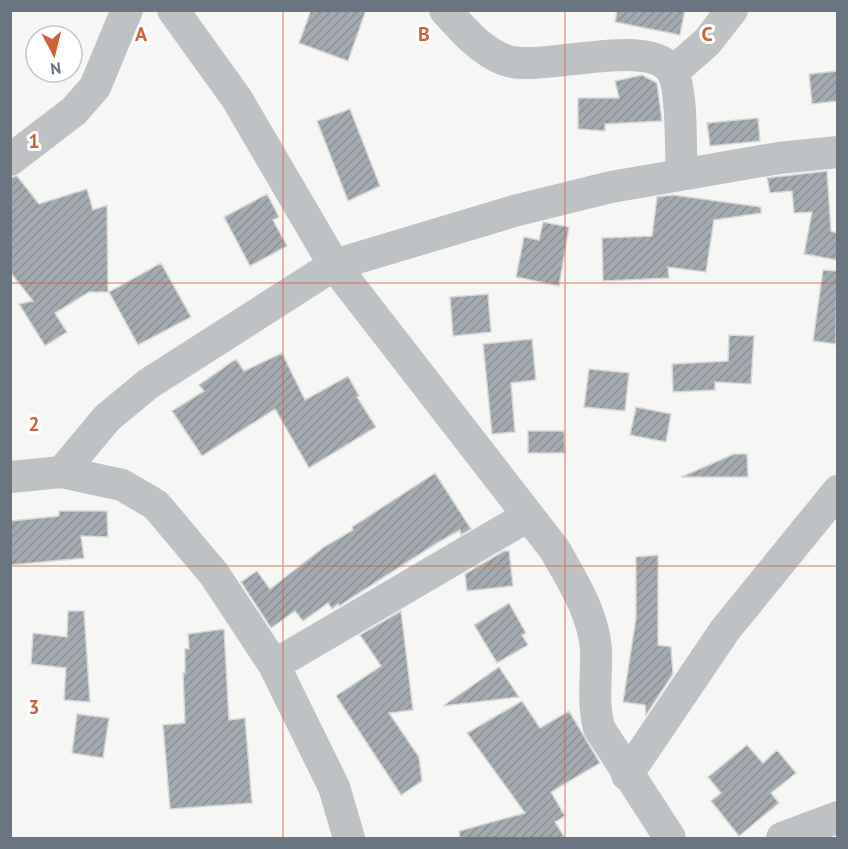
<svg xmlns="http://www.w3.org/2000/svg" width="848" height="849" font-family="'PT Sans',sans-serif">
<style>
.building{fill:url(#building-hatch);stroke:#d8d8d6;stroke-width:1.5}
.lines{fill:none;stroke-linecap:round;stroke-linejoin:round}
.minor{stroke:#bec2c5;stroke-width:32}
.grid{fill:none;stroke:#ce613c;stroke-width:1.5;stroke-opacity:0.55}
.grid-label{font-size:20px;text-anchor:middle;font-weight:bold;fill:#ce613c;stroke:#fff;stroke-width:6;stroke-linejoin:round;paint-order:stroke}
</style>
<defs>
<pattern id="building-hatch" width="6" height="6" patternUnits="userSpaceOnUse" patternTransform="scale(1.5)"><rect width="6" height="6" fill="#a4abb0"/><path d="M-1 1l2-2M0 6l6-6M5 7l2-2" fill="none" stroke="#8a9095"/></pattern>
</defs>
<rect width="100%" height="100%" fill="#f6f6f4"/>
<path class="building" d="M311,10H366L348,61L299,43Z
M617,10H685L680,35L615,22Z
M837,71V101L812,104L809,74Z
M642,75L657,83L662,121L605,124V131L578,129V98H619L615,81Z
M350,109L380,186L348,201L317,121Z
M758,118L760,141L710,146L707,123Z
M827,171L831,231L837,233V260L804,254L812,212L794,213L792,191L770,193L767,178Z
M17,176L39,204L87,189L93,210L107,205L108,292H89L55,313L67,332L45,346L19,304L33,301L10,272V178Z
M267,194L279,217L273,220L287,246L250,266L224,217Z
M673,195L761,207V213L714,220L706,272L668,267L669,278L603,281L602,238L652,236L657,197Z
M543,222L569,227L559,286L516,277L524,237L539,240Z
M161,263L191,317L138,345L109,292Z
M823,270L837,271L836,344L813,341Z
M488,294L491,332L453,336L450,297Z
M729,335L754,336L751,384L715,382V390L673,392L672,364L728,361Z
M532,339L536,380L511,383L515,432L492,434L483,344Z
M282,353L305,400L348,376L359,396L357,397L376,427L309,468L275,409L202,456L172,411L204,391L199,385L236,359L244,371Z
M589,369L629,373L625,411L584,407Z
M636,407L671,414L666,442L630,435Z
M528,431H564L565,453H528Z
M734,454H747L748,477H681Z
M435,473L471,529L461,535L460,530L437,543L339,606L338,604L332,609L328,603L303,621L295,611L271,628L241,582L257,571L270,589L324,547L353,530L352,527Z
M59,511H107L108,537L81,536L84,558L10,565V521L59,516Z
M504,551H509L513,586L467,591L465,574Z
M658,555V645L671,647L673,674L646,715L645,705L623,702L636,618V557Z
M509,603L526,633L522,635L528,645L497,663L474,625Z
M68,611H84L90,702L64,700L66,668L31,664L33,633L67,637Z
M401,611L413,710L389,713L419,757L422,781L401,795L336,696L381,666L360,635Z
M224,629L229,720L245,718L252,803L170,809L163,725L185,723L183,673H185V649H189L188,634Z
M499,667L519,697L443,706Z
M522,701L540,728L569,711L600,763L551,792L565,816L555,822L565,838H460L459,831L525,813L467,733Z
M77,714L109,718L103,758L72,753Z
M747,745L763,763L777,750L796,773L771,793L779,803L739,836L711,801L721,793L708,777Z"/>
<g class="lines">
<path class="minor" d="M173,10L237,99L334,265L555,550C572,581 593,612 596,649C597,677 592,701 599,728L670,838
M445,10C462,29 481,51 505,60C541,74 653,33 673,73C683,94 680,149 682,174
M673,72L707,42L732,10
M10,160L74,111L95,87L127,10
M62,472L107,418L148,384L334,265L514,211L611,187L779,158L838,152
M10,477L62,472L122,485L156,505L214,574L274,665L334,787L349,838
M274,665L528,516
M627,775L725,630L838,491
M782,838L838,817"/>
</g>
<path class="grid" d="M283,10V838M565,10V838M10,283H838M10,566H838"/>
<g class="grid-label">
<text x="141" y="41">A</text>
<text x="424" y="41">B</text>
<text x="707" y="41">C</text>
<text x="34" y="148">1</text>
<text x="34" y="431">2</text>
<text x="34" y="714">3</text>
</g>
<rect width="848" height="849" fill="none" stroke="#697681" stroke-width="24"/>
<g transform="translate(54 54) rotate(173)"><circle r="28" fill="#ffffff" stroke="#c3c8cd" stroke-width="1.5"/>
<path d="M0-4.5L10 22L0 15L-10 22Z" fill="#ce613c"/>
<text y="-9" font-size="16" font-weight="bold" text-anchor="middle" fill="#697681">N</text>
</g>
</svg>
